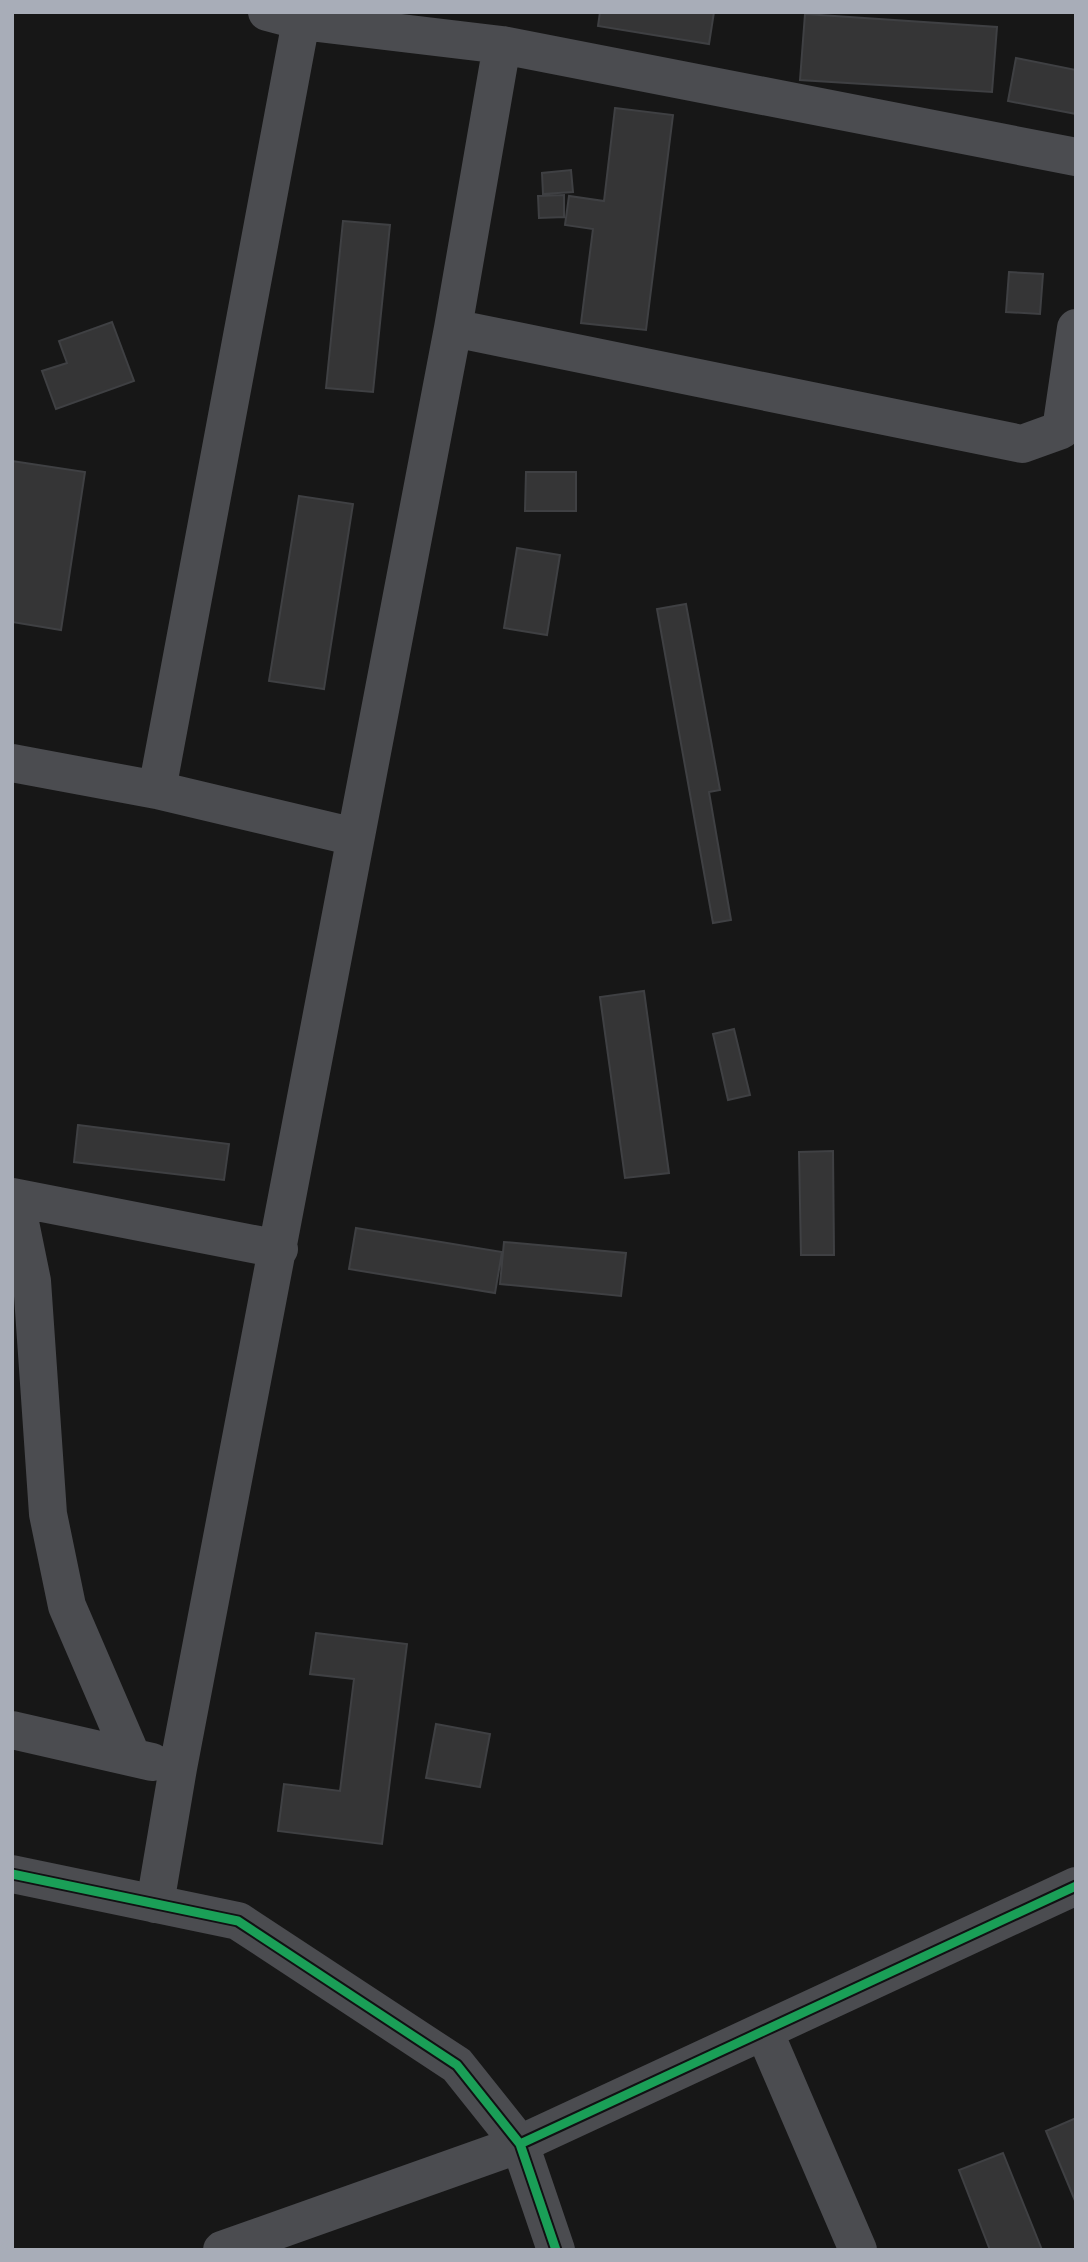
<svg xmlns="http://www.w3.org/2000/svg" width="1088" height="2262" font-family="'Space Grotesk',sans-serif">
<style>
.building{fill:#353536;stroke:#3f4043;stroke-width:2}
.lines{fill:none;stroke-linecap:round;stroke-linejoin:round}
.minor{stroke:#4b4c50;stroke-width:38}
.cycleway-casing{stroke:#111113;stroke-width:13}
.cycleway{stroke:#1a9f57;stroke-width:9}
</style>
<rect width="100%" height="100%" fill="#171717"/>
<path class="building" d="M600,12H714L709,44L598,26Z
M805,14L997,27L992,92L800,80Z
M1016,58L1076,70V114L1008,101Z
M615,108L673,115L646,330L581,323L593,229L565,225L569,196L604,201Z
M571,170L573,192L543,194L542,173Z
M564,195V217L539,218L538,196Z
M343,221L390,225L373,392L326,388Z
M1009,272L1043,274L1040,314L1006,312Z
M112,322L134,381L56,409L42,371L67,363L59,341Z
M12,461L85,472L61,630L12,622Z
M526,472H576V511H525Z
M299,496L353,504L324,689L269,681Z
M517,548L560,555L547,635L504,628Z
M686,604L720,790L709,792L731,920L713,923L657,609Z
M644,991L669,1173L625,1178L600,997Z
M734,1029L750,1095L728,1100L713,1034Z
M78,1125L229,1144L224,1180L74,1162Z
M833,1151L834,1255H801L799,1152Z
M356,1228L502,1252L495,1293L349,1269Z
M504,1242L626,1253L621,1296L500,1284Z
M316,1633L407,1644L382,1844L278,1831L284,1784L340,1791L354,1679L310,1674Z
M436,1724L490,1734L480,1787L426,1778Z
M1076,2118V2203L1046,2131Z
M1003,2153L1042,2250H990L959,2170Z"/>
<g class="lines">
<path class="minor" d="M301,21L502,45L1076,157
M453,328L1022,444L1061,430L1076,328
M12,763L157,790L355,837
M157,790L301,21L267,12
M12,1197L279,1249
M15,1198L32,1281L48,1514L67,1606L132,1757
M12,1730L152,1762
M12,1874L238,1921L457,2065L520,2144L556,2250
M155,1904L178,1768L453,328L502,45
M764,2031L858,2250
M222,2250L520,2144L1076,1886"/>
<defs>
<path id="cycleway" d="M12,1874L238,1921L457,2065L520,2144L556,2250
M520,2144L1076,1886"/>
</defs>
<use href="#cycleway" class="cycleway-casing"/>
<use href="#cycleway" class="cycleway"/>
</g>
<rect width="1088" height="2262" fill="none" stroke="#a8adb8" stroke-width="28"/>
</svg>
